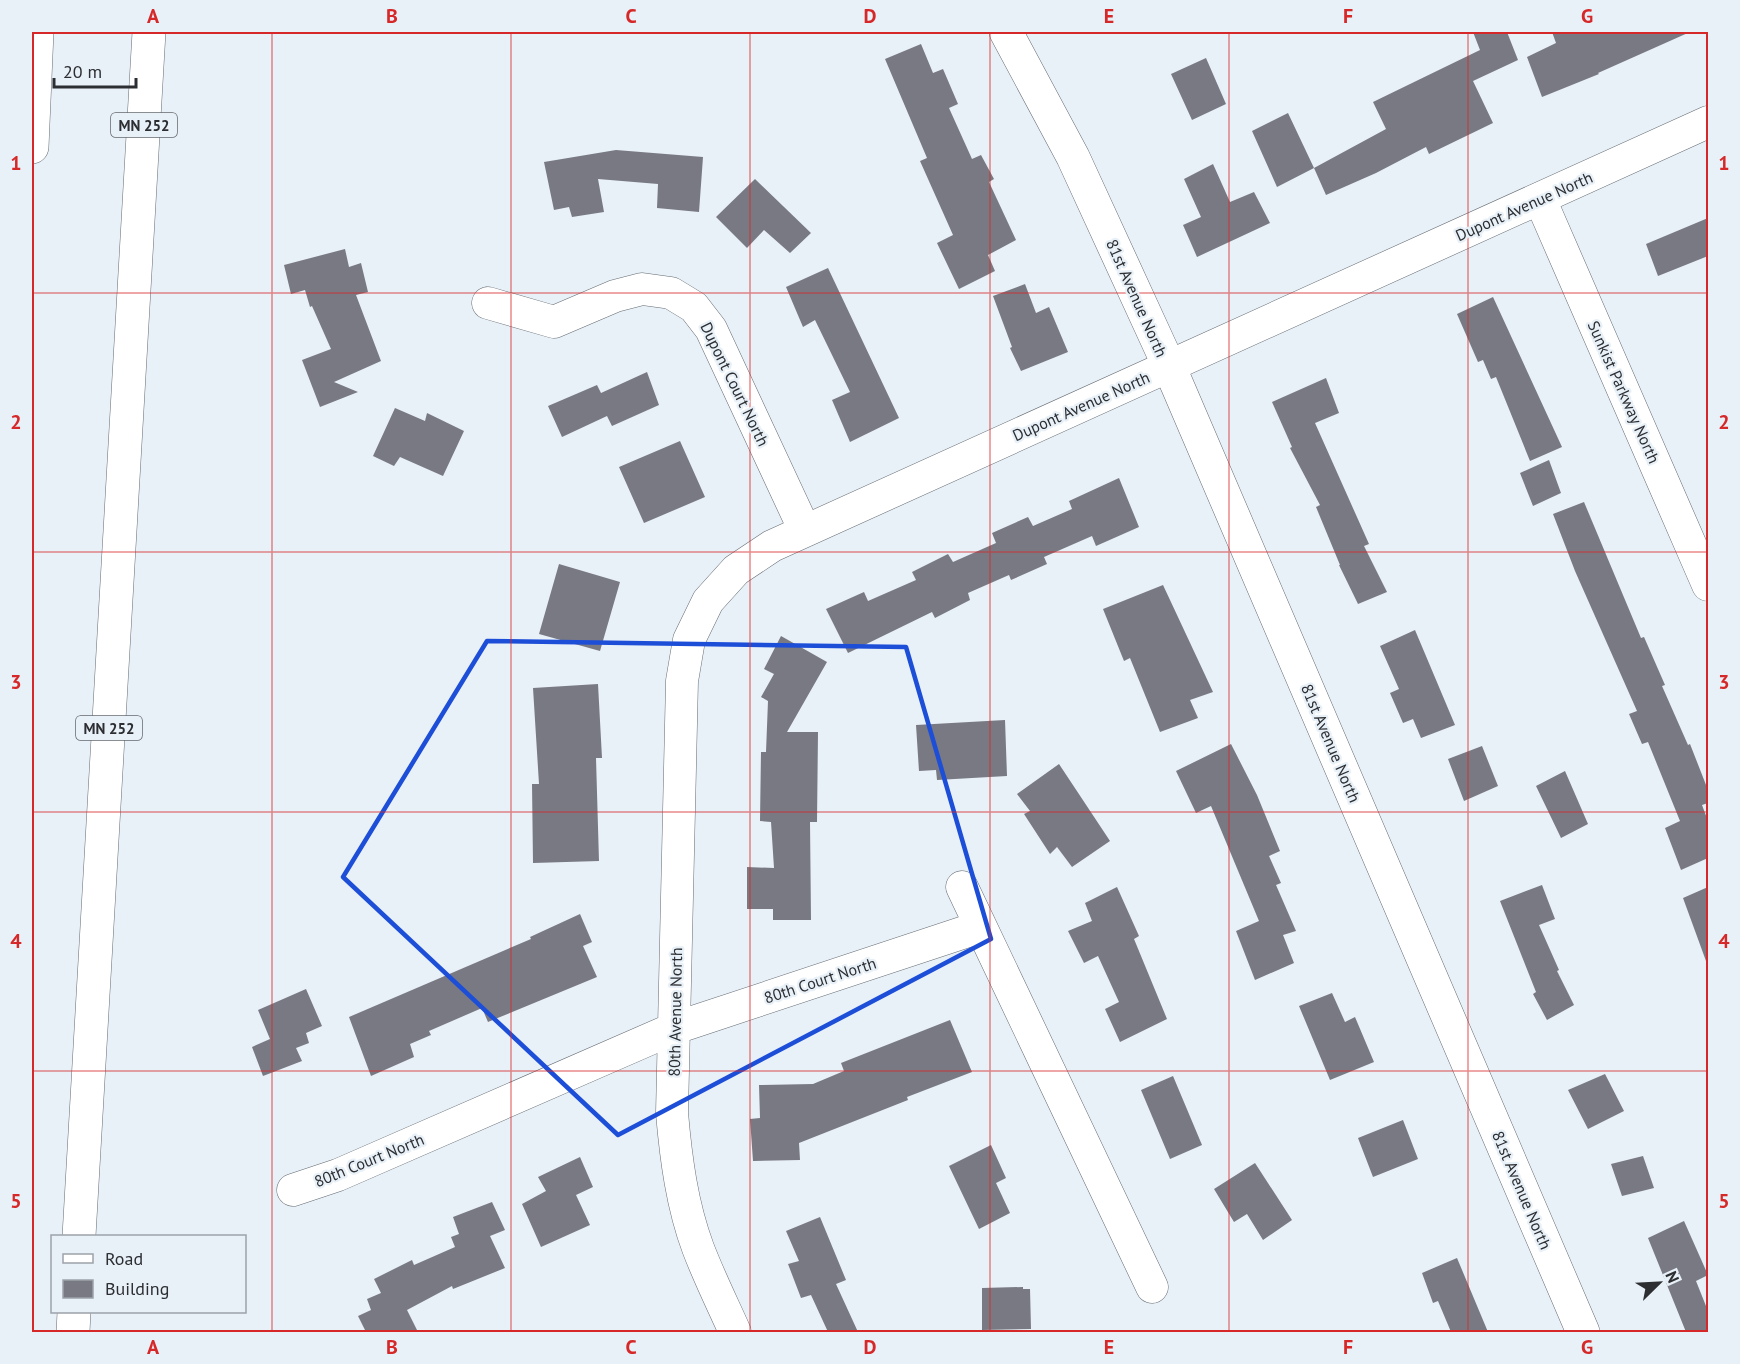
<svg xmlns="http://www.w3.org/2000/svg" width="1740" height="1364" font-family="'PT Sans',sans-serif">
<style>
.building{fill:#797983}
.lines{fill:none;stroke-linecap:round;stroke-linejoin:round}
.street-casing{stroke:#656c73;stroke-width:33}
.secondary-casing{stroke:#656c73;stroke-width:34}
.highway-casing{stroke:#656c73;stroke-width:34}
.street{stroke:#fff;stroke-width:32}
.secondary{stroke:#fff;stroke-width:33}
.highway{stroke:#fff;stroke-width:33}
.marked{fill:none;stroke:#1d4ed8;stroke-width:4.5;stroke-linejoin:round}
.grid{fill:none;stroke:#d62828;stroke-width:1.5;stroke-opacity:0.55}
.labels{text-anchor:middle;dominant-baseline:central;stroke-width:4.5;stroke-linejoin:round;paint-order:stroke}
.shield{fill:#e8f0f8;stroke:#64686d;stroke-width:1.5}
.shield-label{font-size:15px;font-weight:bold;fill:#2c2e32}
.street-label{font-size:16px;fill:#2c2e32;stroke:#e8f0f8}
.neatline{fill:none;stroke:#d62828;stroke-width:2}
.grid-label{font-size:20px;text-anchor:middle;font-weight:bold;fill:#d62828}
</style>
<rect width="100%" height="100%" fill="#e8f0f8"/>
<path class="building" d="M1473,32H1507L1518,60L1473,81L1493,123L1429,154L1426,147L1376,173L1326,195L1314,168L1386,129L1373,102L1480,50Z
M1552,32H1690L1598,73L1599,74L1542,97L1527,57L1556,43Z
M921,44L933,73L943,69L958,104L949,108L972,159L981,155L994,179L989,182L1016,240L988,255L995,271L959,289L937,243L953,235L920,161L927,158L885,59Z
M1206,58L1226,104L1192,120L1171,74Z
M1288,113L1314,168L1277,187L1252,131Z
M616,150L703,157L699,212L657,208L658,184L598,179L604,212L572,217L569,207L554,210L544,162Z
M1213,164L1230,202L1254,192L1270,223L1197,257L1183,225L1201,217L1184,179Z
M755,179L811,233L790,253L764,230L747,248L716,217Z
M1708,218V256L1658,276L1646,244Z
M345,249L349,267L361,263L368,292L356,295L381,361L334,382L358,392L320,407L302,360L331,349L312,306L310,307L305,290L291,294L284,265Z
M828,268L899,418L850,442L832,400L850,392L815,320L803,327L786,287Z
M1025,284L1036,313L1049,307L1068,352L1021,371L1010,348L1012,347L993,296Z
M1493,297L1562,447L1530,461L1496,377L1491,379L1483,360L1478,362L1457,314Z
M647,372L659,405L612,426L607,416L562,437L548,406L597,385L601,393Z
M1326,378L1339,413L1315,423L1369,544L1364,546L1387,592L1358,604L1339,565H1340L1316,507L1320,505L1290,448L1292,447L1272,402Z
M395,408L425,421L427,413L464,431L443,476L400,457L394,466L373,456Z
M680,441L705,497L644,523L619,467Z
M1549,460L1561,493L1533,506L1520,473Z
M1119,478L1139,527L1096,546L1092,536L1044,557L1047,564L1011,580L1009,575L968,593L970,600L935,618L932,612L848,653L826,609L864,592L868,601L916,580L912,572L948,554L953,562L996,543L992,533L1028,517L1033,526L1072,509L1069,501Z
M1584,502L1641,638L1644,637L1665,685L1662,686L1688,745L1690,744L1708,790V803L1702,805L1708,821V858L1681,870L1665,828L1680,821L1648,742L1642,744L1629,714L1637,711L1575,571L1553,514Z
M559,564L620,582L600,651L539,634Z
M1163,585L1213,692L1190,700L1198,718L1160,732L1130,658L1124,661L1103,609Z
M1415,630L1455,725L1421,738L1413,719L1403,723L1390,693L1399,689L1380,646Z
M781,636L827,662L787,732H818L817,822H810L811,920H773V909H747V867L774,868L771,822L760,821L761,752H766L768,701L761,697L774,674L764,669Z
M598,684L602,758H596L599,861L533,863L532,784H539L533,688Z
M1005,720L1007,776L937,780L936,770L919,771L916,725Z
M1231,744L1257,795L1280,851L1269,856L1281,883L1276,885L1296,931L1283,935L1294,963L1255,980L1236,931L1259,921L1211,806L1196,813L1176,771Z
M1482,746L1498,786L1464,801L1448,759Z
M1059,764L1110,841L1072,867L1057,847L1050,854L1024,814L1030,811L1017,794Z
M1565,771L1588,824L1561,838L1536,786Z
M1542,885L1555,919L1539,925L1559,970L1557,971L1574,1005L1547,1020L1533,994L1536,992L1500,901Z
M1117,887L1139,936L1134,939L1167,1019L1120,1042L1105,1009L1119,1002L1098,956L1084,963L1068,931L1092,921L1085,903Z
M1708,887V961H1706L1683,898Z
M580,914L592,942L583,946L597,977L488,1022L482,1008L429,1031L431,1035L410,1044L414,1057L371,1076L349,1017L531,939L530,937Z
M306,989L322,1026L306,1033L309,1043L296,1048L302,1061L263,1076L252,1047L270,1039L258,1010Z
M1332,993L1345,1022L1355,1017L1374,1062L1330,1080L1299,1006Z
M950,1020L972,1072L907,1097L908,1100L799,1143L800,1160L753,1161L750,1119L760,1118L759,1085L813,1084L844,1071L841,1063Z
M1605,1074L1624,1111L1588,1129L1568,1090Z
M1173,1076L1202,1145L1170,1159L1141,1090Z
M1403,1120L1418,1159L1373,1177L1358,1138Z
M991,1145L1006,1178L996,1183L1010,1213L979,1229L949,1166Z
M1643,1156L1654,1188L1622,1196L1611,1164Z
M580,1157L593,1187L576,1195L590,1225L541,1247L522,1204L546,1191L538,1177Z
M1255,1163L1292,1220L1263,1240L1247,1214L1234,1222L1214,1189Z
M492,1202L505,1230L490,1236L505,1268L453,1289L452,1286L407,1310L418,1332H366L358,1316L371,1310L367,1299L381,1293L374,1279L412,1260L414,1265L455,1247L451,1237L459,1234L453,1217Z
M820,1217L846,1280L836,1284L858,1332H828L811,1295L801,1298L788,1264L799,1261L786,1231Z
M1684,1221L1708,1275L1696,1281L1708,1311V1332H1686L1648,1238Z
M1457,1258L1488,1332H1451L1438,1301L1433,1303L1422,1273Z
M1023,1287V1289H1030L1031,1329L982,1330V1288Z"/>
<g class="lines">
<defs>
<path id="street" d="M1540,199L1708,585
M488,303L554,322L615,296L642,289L671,293L694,307L711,329L805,531
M962,887L1152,1287
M293,1190L338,1175L675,1028L980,927
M735,1332C723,1305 709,1277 698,1248C682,1205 676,1159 672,1113L682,681L689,640L708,601L736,570L772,546L1708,122"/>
<path id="secondary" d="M1006,32L1073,157L1169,366L1583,1332"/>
<path id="highway" d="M32,147L37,32
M79,1236L149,32
M73,1332L74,1312"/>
</defs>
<use href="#street" class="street-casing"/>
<use href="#secondary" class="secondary-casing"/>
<use href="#highway" class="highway-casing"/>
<use href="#street" class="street"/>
<use href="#secondary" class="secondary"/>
<use href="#highway" class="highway"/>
</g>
<path class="marked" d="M487,641L906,647L991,939L618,1135L343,877Z"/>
<path class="grid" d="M272,32V1332M511,32V1332M750,32V1332M990,32V1332M1229,32V1332M1468,32V1332M32,293H1708M32,552H1708M32,812H1708M32,1071H1708"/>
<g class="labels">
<g class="shield">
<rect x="111" y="113" width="66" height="24" rx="4.5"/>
<rect x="76" y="716" width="66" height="24" rx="4.5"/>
</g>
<g class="shield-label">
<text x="144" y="125">MN 252</text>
<text x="109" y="728">MN 252</text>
</g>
<g class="street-label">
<text transform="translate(1524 206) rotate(-24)">Dupont Avenue North</text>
<text transform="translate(1137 298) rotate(66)">81st Avenue North</text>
<text transform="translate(735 384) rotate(64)">Dupont Court North</text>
<text transform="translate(1624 392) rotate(66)">Sunkist Parkway North</text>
<text transform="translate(1081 406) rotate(-24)">Dupont Avenue North</text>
<text transform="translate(1331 743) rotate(67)">81st Avenue North</text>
<text transform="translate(820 980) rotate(-18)">80th Court North</text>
<text transform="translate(675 1012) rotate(-89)">80th Avenue North</text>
<text transform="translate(369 1160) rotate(-22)">80th Court North</text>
<text transform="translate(1522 1190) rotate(67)">81st Avenue North</text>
</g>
</g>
<rect width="1740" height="1364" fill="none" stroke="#e8f0f8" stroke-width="66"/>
<rect x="51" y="1235" width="195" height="78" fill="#e8f0f8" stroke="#9da2a9" stroke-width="1.5"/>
<rect x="63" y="1254" width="30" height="9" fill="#ffffff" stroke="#9da2a9" stroke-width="1.5"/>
<text x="105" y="1265" font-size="18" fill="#2c2e32">Road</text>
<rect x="63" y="1280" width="30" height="18" fill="#797983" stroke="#9da2a9" stroke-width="1.5"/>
<text x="105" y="1295" font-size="18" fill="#2c2e32">Building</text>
<g transform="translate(1659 1283) rotate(66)" stroke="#e8f0f8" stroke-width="4.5" paint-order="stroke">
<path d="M0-4.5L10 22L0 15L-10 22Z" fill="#2c2e32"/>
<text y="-9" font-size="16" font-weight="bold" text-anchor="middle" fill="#2c2e32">N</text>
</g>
<path d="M54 78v9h82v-9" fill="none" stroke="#2c2e32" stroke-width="3"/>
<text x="63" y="78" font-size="18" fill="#2c2e32" stroke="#e8f0f8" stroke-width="4.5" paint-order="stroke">20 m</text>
<rect x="33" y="33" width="1674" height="1298" class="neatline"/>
<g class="grid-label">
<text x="153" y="23">A</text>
<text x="392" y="23">B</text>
<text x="631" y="23">C</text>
<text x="870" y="23">D</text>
<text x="1109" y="23">E</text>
<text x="1348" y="23">F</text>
<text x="1587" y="23">G</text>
<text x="16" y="170">1</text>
<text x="1724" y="170">1</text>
<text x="16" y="429">2</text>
<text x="1724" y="429">2</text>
<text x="16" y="689">3</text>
<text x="1724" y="689">3</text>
<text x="16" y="948">4</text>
<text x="1724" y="948">4</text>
<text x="16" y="1208">5</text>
<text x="1724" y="1208">5</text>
<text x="153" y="1354">A</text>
<text x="392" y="1354">B</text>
<text x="631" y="1354">C</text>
<text x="870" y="1354">D</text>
<text x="1109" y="1354">E</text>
<text x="1348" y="1354">F</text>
<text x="1587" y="1354">G</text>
</g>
</svg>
